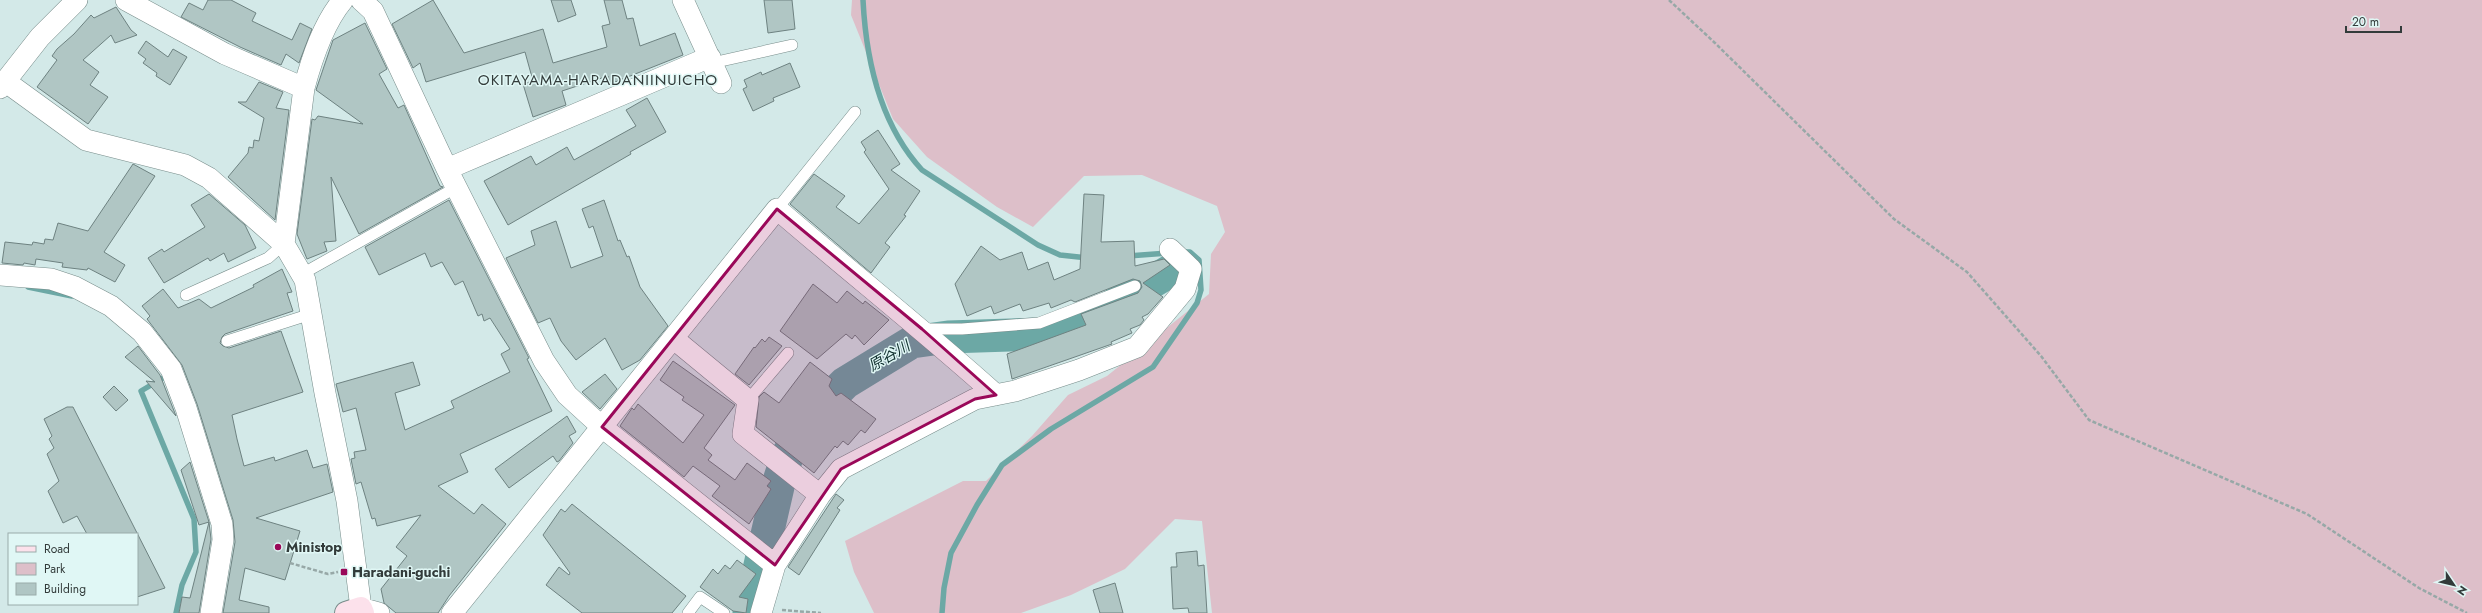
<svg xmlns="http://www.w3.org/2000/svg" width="2482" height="613" font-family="Jost,'Noto Sans JP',sans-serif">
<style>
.green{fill:#ddbfc9}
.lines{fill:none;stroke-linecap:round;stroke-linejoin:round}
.stream{stroke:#6ca8a5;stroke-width:5.5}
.river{stroke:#6ca8a5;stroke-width:33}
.building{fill:#b0c6c4;stroke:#6e8281}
.lane-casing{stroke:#788d8b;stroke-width:12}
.street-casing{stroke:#788d8b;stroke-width:22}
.secondary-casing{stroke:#788d8b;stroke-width:24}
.path{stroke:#97a8a7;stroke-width:2.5;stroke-dasharray:4 2;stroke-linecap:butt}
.lane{stroke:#fff;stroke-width:11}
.street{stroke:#fff;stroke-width:21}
.secondary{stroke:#fce1eb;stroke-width:22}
.marked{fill:#9a0859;fill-opacity:0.2;stroke:#9a0859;stroke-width:3;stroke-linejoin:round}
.poi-dot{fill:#9a0859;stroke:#e0f7f5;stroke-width:1.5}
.labels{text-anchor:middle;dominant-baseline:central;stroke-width:3;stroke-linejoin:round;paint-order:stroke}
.poi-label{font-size:14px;font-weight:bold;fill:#323b3a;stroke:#e0f7f5;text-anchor:start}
.neighbourhood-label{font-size:15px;letter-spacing:1px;fill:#323b3a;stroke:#e0f7f5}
.water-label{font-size:15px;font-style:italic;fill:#123130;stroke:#e0f7f5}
</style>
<rect width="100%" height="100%" fill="#d3e9e8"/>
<path class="green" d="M852,0H2482V613H1212L1202,521L1175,519L1125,569L1071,595L1021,613H874L854,572L845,541L963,481H986L1032,436L1068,395L1107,376L1209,294L1211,254L1225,232L1217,206L1142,175L1084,176L1033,227L997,207L927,157L893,119L851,15Z"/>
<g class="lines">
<path class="stream" d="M863,0C866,60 880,124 922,170L1038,245L1060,255L1088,258
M1128,256L1168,253
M28,287L72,296
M166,373L168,375L141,391L194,519L196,552L182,585L176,613
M942,613L944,588L951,553L977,505L1002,465L1051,429L1153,367L1197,303L1201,290L1199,260L1190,252H1182"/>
<path class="river" d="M749,613L780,478L788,454L830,398L845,383L912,342L948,337L1042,334L1102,312L1175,268"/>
</g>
<path class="building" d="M208,0H231L256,13L252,21L292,40L300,23L312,29L299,63L286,54L281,65L240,47L181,17L189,3L203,10Z
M433,0L464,53L543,29L553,63L607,47L602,26L610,24L604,0H622L627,19L633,18L640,46L675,33L683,55L610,84L608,76L562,91L566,105L533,117L523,84L533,81L525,52L426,82L420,63L413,68L392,24Z
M551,0H571L576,15L558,22Z
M764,0H792L795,29L768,33Z
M116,7L131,30L137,35L115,43L111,35L83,60L99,72L90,85L108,97L88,124L37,87L57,60L52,56L57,49L74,34L91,15L94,18Z
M365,23L387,69L379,74L398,108L404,105L440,186L443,187L359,234L331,177L336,241L324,242L327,251L307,259L297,234L312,119L315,120L318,116L363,124L316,90L333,40Z
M146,41L168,57L173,49L187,57L170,85L156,76L157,73L143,63L146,59L138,53Z
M790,63L800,87L773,98L774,101L753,111L743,89L747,87L744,80L761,72L762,75Z
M259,82L283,92L276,108L289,110L275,220L228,177L248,153L249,147L253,148L254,140L259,141L264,118L238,102H246Z
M647,98L666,132L630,152L631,154L508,225L484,181L531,156L536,165L567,147L574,160L636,126L626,110Z
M878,130L900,164L891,170L920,191L904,215L906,216L885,243L890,247L871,273L790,204L814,174L845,196L836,207L859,224L889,189L864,152L866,150L861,142Z
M133,164L155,176L104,252L125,265L115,282L88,268L87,270L62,267L63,263L36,259L35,265L24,263L23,265L2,263L5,242L32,245L33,242L44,244L45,239L53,240L58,223L88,231Z
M209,194L245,225L256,248L228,262L224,253L210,261L208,258L164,283L148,258L162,249L164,252L205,227L191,205Z
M1084,194L1104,195L1101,242L1134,241L1135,266L1164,259L1170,265L1143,283L1163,297L1148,314L1142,317L1144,320L1140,325L1130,329L1132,333L1111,342L1112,344L1012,379L1007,354L1086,325L1081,314L1138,293L1142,287L1140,281L1133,279L1075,302L1071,300L1051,308L1049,303L1023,311L1020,304L994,314L991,306L967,316L955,284L981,246L1000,260L1022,252L1028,270L1048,262L1054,280L1080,269Z
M449,200L529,358L527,359L552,411L460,454L468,472L438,486L474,514L482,504L506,524L449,596L438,613H396L384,603L381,589L407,556L396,547L421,515L377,526L375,518L372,519L361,482L356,484L351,459L355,458L354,452L366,450L356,408L343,412L336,384L413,362L420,385L395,393L405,430L454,408L451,401L510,372L501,354L510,349L490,318L484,321L482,314L478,316L463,281L455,285L442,262L431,267L425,253L379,275L365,247Z
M604,200L618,241L620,240L627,257L629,256L640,287L668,326L640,360L622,370L605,338L576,360L561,341L550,318L538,323L506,258L535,245L531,231L556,221L571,268L603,256L593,226L589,228L582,209Z
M282,269L292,292L287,293L293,311L225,334L222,337L220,343L223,346L229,348L281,331L303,392L232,415L237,439L244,466L274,457L275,461L307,450L313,468L327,464L333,492L256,518L300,531L285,580L245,568L239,600L269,607V613H223L235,542L233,520L197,404L182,365L147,319L150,316L142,306L163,289L178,308L199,299L211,308L254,287L253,285Z
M813,284L837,303L847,291L863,304L865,301L889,320L864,345L855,335L852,339L846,334L817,359L780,331Z
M769,337L782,346L749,385L735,374L754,347L755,348L762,339L765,342Z
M138,346L160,375L176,416L146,381L155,382L125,357Z
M673,361L735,405L704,448L712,455L708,460L735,480L747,463L771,481L767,486L771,489L749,524L712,496L720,486L693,466L684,477L620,426L632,408L634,410L638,404L683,443L704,415L682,400L684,397L660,380Z
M810,362L832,379L829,386L836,396L841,393L876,419L865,433L861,430L848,445L843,441L837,448L835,446L814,473L756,427L759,397L764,392L779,403Z
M605,374L617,389L600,409L582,392Z
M114,386L128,400L116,411L103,397Z
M67,407H73L165,588L137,597V534H87L77,516L63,523L48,491L59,481L47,454L54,448L49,439L52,436L44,419Z
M567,416L576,432L569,436L573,443L559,461L557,462L553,456L509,488L495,469Z
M190,462L209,522L199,525L181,470Z
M836,494L844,500L837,508L840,510L799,575L788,567Z
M572,504L686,596L672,613H582L546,585L559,567L569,575L570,573L543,535L561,509L565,512Z
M209,522L211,539L199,613H179L182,597L190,598Z
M1197,551L1198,566L1204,565L1207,613H1189L1188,608L1173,609L1171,567H1177L1176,553Z
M737,560L756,574L739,597L748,599L746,613L733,611L700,587L713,569L718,574L725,565L730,569Z
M1115,583L1123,613H1100L1093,590Z"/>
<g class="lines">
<defs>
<path id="lane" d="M712,63L792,45
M777,209L855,112
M302,274L457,187
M186,295L268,258L284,244
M922,329H962L1039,323L1135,286
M227,341L311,314
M748,400L788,353
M688,613L700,597L724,613"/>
<path id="street" d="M126,0L225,54L304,88
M343,0C323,24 312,58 304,88L284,244L305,280L325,393L347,501L361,608L379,613
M361,0L373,11L447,169L544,361L567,395L602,427L775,565
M683,0L721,83
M6,82L86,140L185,165L209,178L284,244
M0,88L40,37L77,0
M447,169L710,57
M0,275L51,279L75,287L111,306L142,332L171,369L186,408L222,524L223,540L211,613
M674,339L748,400L743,434L820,495
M452,613L777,209C850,272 925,331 996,395
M761,613L775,565L820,495L841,469L975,399L1015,391L1079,370L1137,347L1185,289L1191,269L1170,249"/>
<path id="secondary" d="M346,613L361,608L363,613"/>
</defs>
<use href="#lane" class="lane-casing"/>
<use href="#street" class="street-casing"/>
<use href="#secondary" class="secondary-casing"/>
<path class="path" d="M1669,0L1715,43L1894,219L1967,272L2041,356L2089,420L2307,514L2419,588L2467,613
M290,563L328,574L338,572
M782,610L821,613"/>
<use href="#lane" class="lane"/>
<use href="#street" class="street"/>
<use href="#secondary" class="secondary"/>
</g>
<path class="marked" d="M777,209L922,329L996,395L975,399L841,469L775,565L602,427Z"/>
<g class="poi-dot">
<circle cx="278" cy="547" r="4"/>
<rect x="340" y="568" width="8" height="8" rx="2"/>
</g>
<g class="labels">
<g class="poi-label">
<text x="286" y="547">Ministop</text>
<text x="352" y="572">Haradani-guchi</text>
</g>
<g class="neighbourhood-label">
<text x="598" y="80">OKITAYAMA-HARADANIINUICHO</text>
</g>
<g class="water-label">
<text transform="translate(889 356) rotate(-30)">原谷川</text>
</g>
</g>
<rect x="8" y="533" width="130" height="72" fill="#e0f7f5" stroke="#9aacaa"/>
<rect x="16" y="546" width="20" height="6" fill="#fce1eb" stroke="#9aacaa"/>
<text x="44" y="553" font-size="12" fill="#323b3a">Road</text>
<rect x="16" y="563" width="20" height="12" fill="#ddbfc9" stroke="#9aacaa"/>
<text x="44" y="573" font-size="12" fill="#323b3a">Park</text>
<rect x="16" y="583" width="20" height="12" fill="#b0c6c4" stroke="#9aacaa"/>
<text x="44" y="593" font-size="12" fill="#323b3a">Building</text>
<g transform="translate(2454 585) rotate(125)" stroke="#e0f7f5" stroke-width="3" paint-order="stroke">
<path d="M0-3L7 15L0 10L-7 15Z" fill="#323b3a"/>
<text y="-6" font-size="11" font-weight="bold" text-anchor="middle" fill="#323b3a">N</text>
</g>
<path d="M2346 26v6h55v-6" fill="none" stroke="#323b3a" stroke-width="2"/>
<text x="2352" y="26" font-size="12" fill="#323b3a" stroke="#e0f7f5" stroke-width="3" paint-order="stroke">20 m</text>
</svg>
